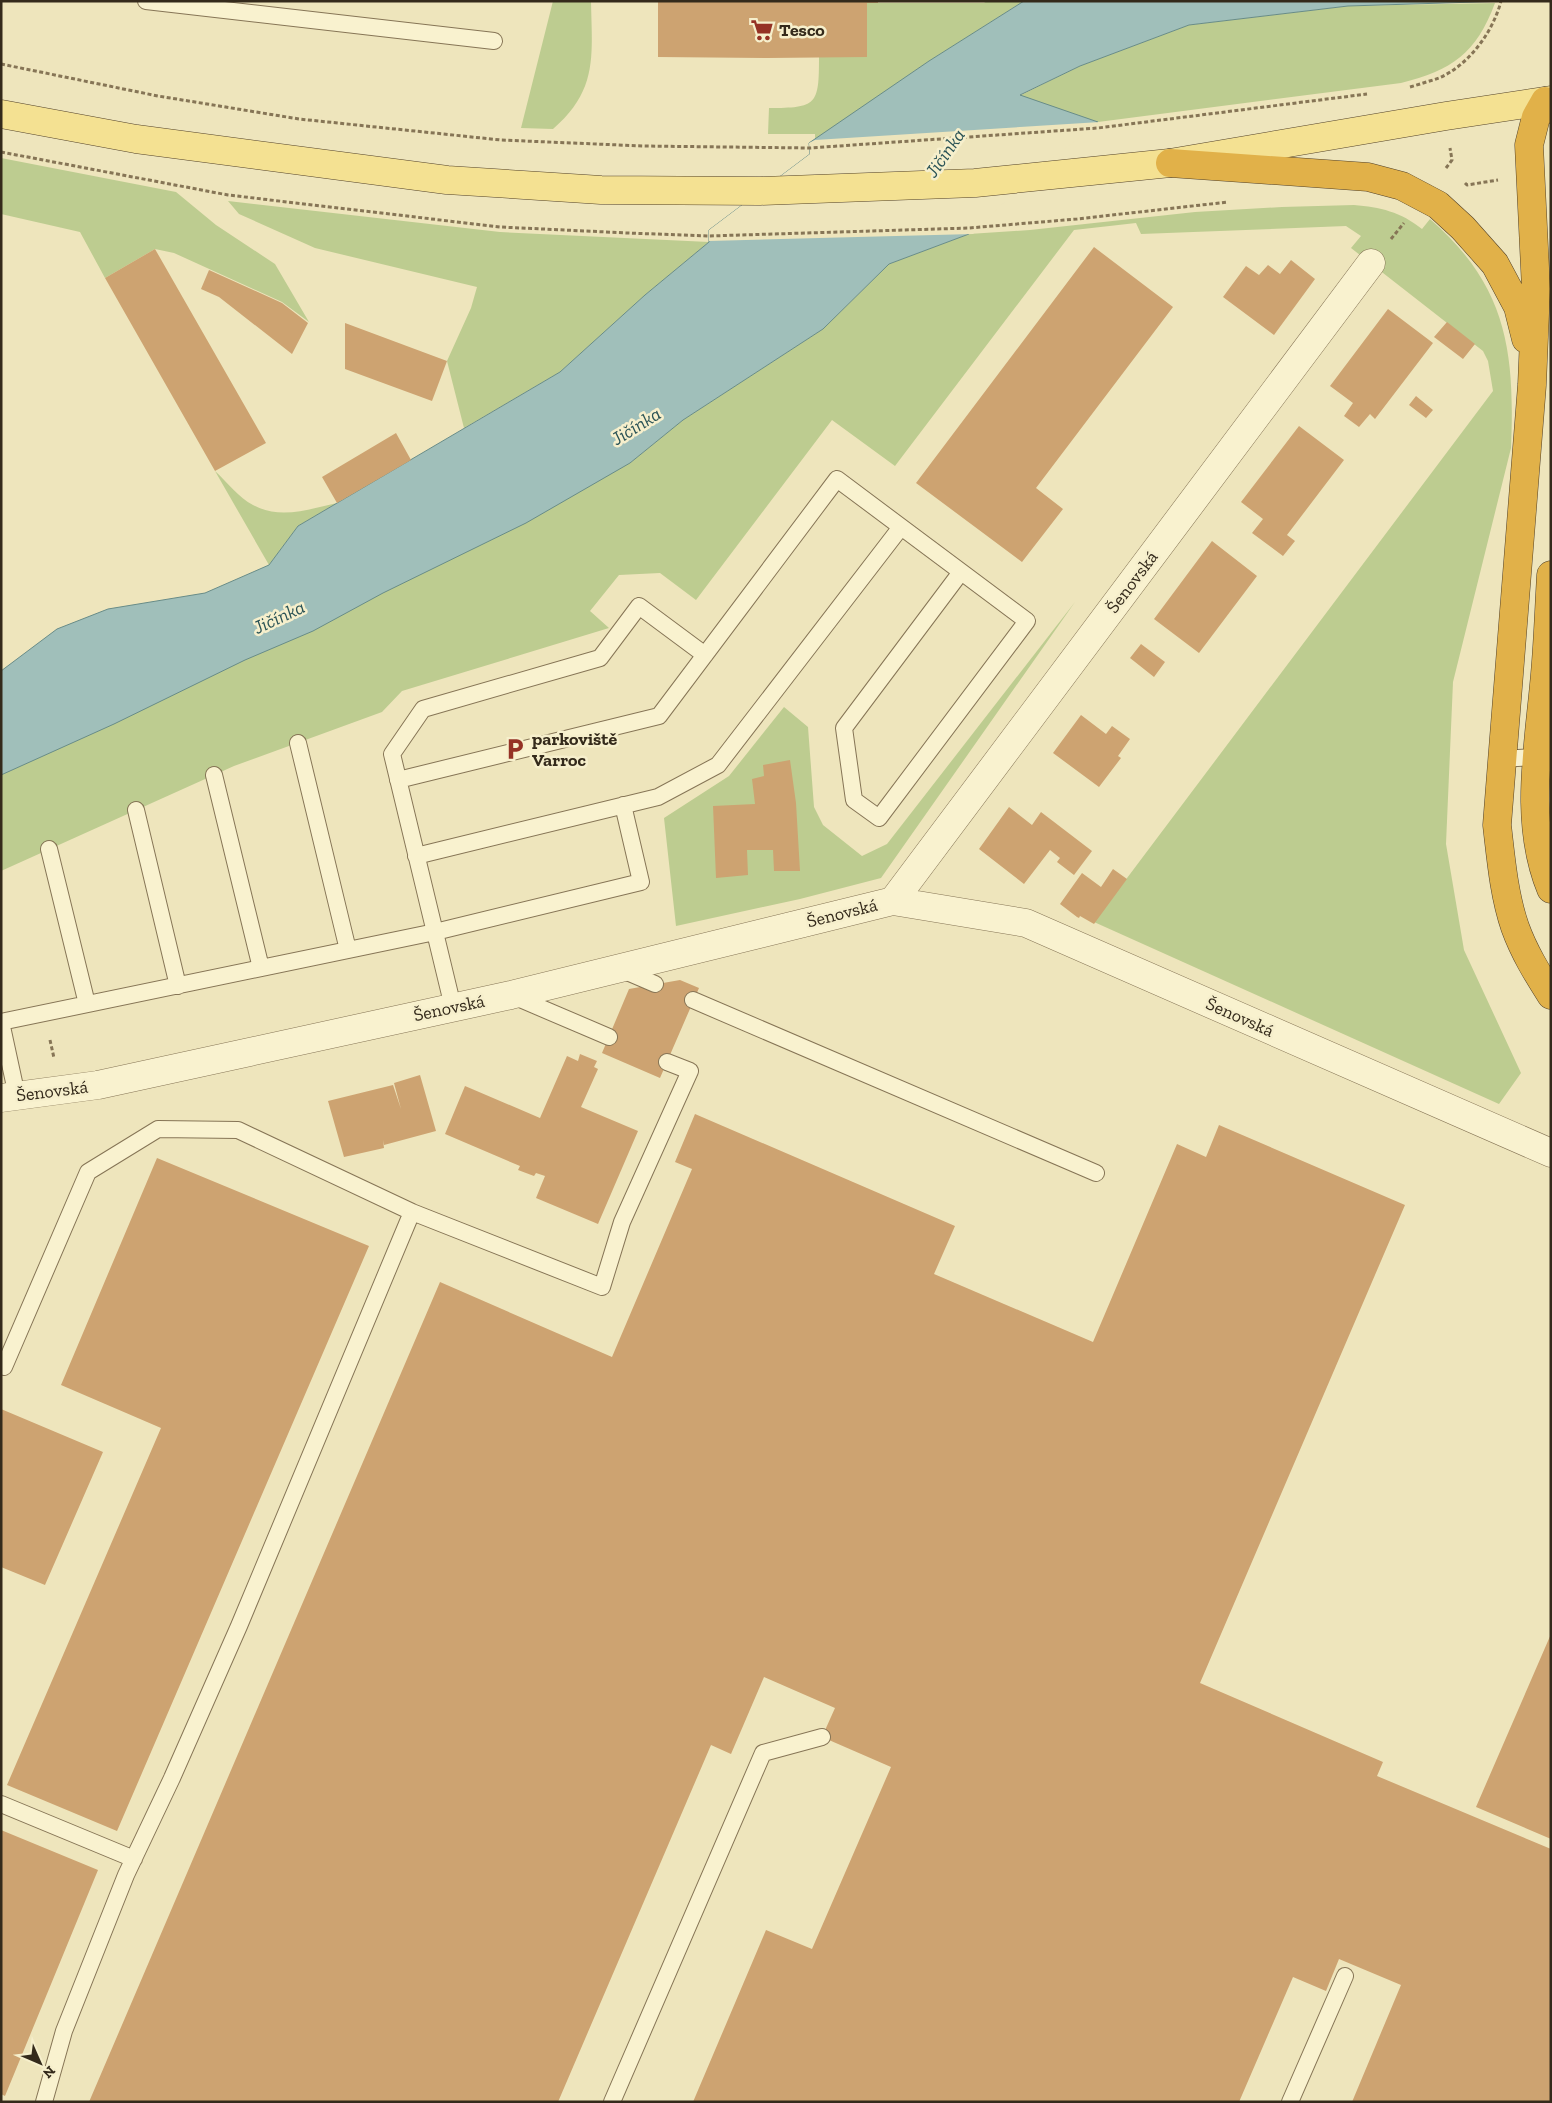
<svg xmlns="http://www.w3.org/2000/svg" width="1552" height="2103" font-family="'Zilla Slab',serif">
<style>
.green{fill:#bdcc90}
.water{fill:#a0bfba;stroke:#688c88}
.pier{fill:#eee5bc}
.building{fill:#cda371}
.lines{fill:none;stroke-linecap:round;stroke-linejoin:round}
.lane-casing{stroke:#867556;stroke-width:18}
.street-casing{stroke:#867556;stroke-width:29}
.primary-casing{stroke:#53422a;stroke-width:29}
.highway-casing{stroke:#53422a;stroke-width:29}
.path{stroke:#867556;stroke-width:3;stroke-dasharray:4 2.5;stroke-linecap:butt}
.lane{stroke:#f9f2cf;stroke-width:16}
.street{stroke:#f9f2cf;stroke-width:28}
.primary{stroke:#f4e192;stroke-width:28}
.highway{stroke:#e1b149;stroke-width:28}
.labels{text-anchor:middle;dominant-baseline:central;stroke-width:5;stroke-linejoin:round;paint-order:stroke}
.poi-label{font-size:18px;font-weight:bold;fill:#342a1b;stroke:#f6efcc;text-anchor:start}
.street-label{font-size:18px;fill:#342a1b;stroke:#f6efcc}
.water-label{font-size:19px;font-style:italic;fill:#295255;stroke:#f6efcc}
</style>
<rect width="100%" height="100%" fill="#eee5bc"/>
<path class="green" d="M553,1H591C592,56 598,90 553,129L521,128Z
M987,1H1024L929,61L815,140V134H768L769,108C817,108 819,105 819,57H867V3H984Z
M1495,3C1476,54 1452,70 1401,83L1098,122L1019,96L1080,66L1189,25L1348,6Z
M1,158L176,192L216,225L275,264L309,322L282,302L174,253L155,249L105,278L80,232L1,214Z
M228,201L500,232L709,242L645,295L560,372L464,428L447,361L471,308L477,287L315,248L239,214Z
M1354,205C1380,207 1401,212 1422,229L1430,219C1507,286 1515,351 1511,448L1453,682L1446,844L1464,950L1521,1073L1499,1104L1094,922L1493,391L1488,361L1483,351L1351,248L1361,236L1346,226L1141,234L1136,223L1074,230L895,466L832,420L696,600L660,573L619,575L590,611L609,628L402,691L382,712L234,766L1,871V772L630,463L683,420L823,329L889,264L969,234L1030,230L1195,212L1282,207Z
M215,471C227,482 239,498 253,505C280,520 310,509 337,503L298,526L269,565Z
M1075,602L881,878L800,899L676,926L664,818L729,776L784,707L808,727L814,807L823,825L862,856L887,844Z"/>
<path class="water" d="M1024,1H1508L1348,6L1189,25L1080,66L1020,95L1098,122L1034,168L969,234L889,264L823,329L683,420L630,463L526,523L383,593L313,631L245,660L114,724L1,775V671L57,629L108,609L205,593L269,565L298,526L560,372L645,295L709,242V230L810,154L809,143L929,61Z"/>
<path class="pier" d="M1100,122L1036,170L973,234L709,241V230L810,154L809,143L815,140Z"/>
<path class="building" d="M658,1H878V3H867V57L768,58L658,57Z
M1094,247L1173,307L1036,488L1063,509L1022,562L916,483Z
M155,249L266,443L215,471L105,278Z
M1291,260L1315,279L1274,335L1223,297L1246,266L1259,275L1268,265L1280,274Z
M209,270L282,303L308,323L292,354L219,297L201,289Z
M1388,309L1433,343L1375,419L1370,414L1359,427L1344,416L1353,403L1330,386Z
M1447,322L1475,344L1463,359L1434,337Z
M345,323L447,361L432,401L345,369Z
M1416,396L1433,410L1426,418L1409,405Z
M1299,426L1344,460L1287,535L1295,541L1283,556L1252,533L1263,519L1241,502Z
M396,433L411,460L337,503L322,477Z
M1212,541L1257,576L1199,653L1154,619Z
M1141,644L1165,662L1154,677L1130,658Z
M1081,715L1106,734L1112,726L1130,739L1118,756L1121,758L1099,787L1053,753Z
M790,760L796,803L800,871H774L773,850H747L748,875L716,878L713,806L755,804L752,779L764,776L763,765Z
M1009,807L1032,825L1041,812L1092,851L1074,875L1057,862L1060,858L1050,850L1024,884L979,849Z
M1113,869L1127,879L1094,924L1080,916L1079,918L1077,917L1060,904L1082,873L1101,887Z
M680,980L699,988L660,1078L602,1053L629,989Z
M580,1054L597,1061L594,1067L598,1069L581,1107L638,1131L598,1224L536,1198L545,1176L536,1173L534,1176L518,1170L520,1166L445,1134L465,1086L540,1118L567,1056L578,1061Z
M420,1075L436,1131L384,1145L383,1140L384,1148L344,1157L328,1101L393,1085L401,1109L394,1083Z
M695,1114L955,1226L934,1274L1093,1342L1177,1144L1206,1157L1219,1125L1405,1205L1200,1683L1383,1762L1377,1776L1551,1849V2102H1352L1401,1985L1339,1959L1326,1991L1293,1977L1239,2102H693L766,1930L812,1949L891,1767L822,1737L835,1708L764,1677L731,1754L711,1745L558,2102H89L440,1282L612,1357L692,1169L675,1162Z
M157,1158L369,1246L117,1831L7,1785L161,1428L61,1385Z
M1,1409L103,1452L45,1585L1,1567Z
M1551,1634V1839L1476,1807Z
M1,1830L98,1870L5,2096L1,2094Z"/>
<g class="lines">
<defs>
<path id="lane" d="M146,1L494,41
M298,743L348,950
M1501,759L1551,756
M214,775L261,968
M398,780L659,716L837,479L1027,621L879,818L854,800L844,728L961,572
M136,810L178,986
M49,849L87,1004
M416,856L658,797L718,765L901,527
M620,969L655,984
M513,996L609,1037
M693,1000L1096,1173
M453,1007L392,754L423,709L600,658L639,606L705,655
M1,1022L435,932L641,882L623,805
M1,1022L17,1096
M4,1367L88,1172L158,1129L238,1130L412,1212L602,1287L622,1222L690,1071L667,1062
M1,1804L134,1859
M44,2102L64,2031L126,1875L172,1778L239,1626L412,1212
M612,2102L763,1753L822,1737
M1290,2102L1345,1976"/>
<path id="street" d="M893,901L1371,263
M1,1098L98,1085L511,995L893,901L1026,923L1551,1153"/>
<path id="primary" d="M1,114L136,139L447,180L601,190L760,191L975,183L1170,163L1446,116L1551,100"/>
<path id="highway" d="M1551,109L1545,101L1536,117L1529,145L1536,289L1532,385L1497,825C1501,859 1504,895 1515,927C1524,952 1537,973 1551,995
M1170,163L1368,177L1402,186L1438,205L1463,228L1495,264L1518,307L1526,339
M1551,575C1549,608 1548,641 1545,674C1539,745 1523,821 1551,889"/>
</defs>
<use href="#lane" class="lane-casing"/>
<use href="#street" class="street-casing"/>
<use href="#primary" class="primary-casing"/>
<use href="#highway" class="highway-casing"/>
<path class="path" d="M1,64L158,96L299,119L501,140L643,146L810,148L1098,128L1367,94
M1410,87C1420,84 1430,81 1439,78C1469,65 1493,32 1501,1
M1,152L228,195L500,227L628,233L709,236L969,228L1077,219L1228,202
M1446,168L1452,160L1450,148
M1465,183L1467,185L1498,180
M1391,239L1404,223
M50,1040L54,1058"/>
<use href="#lane" class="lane"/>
<use href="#street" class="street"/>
<use href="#primary" class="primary"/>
<use href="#highway" class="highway"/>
</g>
<defs>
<symbol id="supermarket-bare" viewBox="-9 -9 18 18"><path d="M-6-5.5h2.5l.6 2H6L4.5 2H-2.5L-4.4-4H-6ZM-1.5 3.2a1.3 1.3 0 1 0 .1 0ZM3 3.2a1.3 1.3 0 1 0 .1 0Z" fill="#953225" stroke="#f6efcc" stroke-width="2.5" paint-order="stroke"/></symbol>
<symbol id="parking-bare" viewBox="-9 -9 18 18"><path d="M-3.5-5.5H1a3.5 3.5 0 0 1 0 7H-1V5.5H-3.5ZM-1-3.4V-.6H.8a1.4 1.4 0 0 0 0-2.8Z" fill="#953225" stroke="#f6efcc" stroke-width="2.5" paint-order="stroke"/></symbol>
</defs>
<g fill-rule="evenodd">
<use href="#supermarket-bare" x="746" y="14" width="32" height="32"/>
<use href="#parking-bare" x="499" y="733" width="32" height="32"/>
</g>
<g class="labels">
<g class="poi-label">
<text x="779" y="30">Tesco</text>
<text x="532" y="739">parkoviště<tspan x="532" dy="21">Varroc</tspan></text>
</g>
<g class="street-label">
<text transform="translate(1132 582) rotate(-53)">Šenovská</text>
<text transform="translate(842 913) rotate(-14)">Šenovská</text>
<text transform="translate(449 1008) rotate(-12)">Šenovská</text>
<text transform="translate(1240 1017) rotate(24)">Šenovská</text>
<text transform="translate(52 1091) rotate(-7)">Šenovská</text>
</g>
<g class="water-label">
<text transform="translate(945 153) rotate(-55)">Jičínka</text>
<text transform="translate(636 426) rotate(-32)">Jičínka</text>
<text transform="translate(279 617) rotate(-25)">Jičínka</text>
</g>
</g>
<rect width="1552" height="2103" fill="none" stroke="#342a1b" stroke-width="5"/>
<g transform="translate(40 2063) rotate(135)" stroke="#f6efcc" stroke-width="4" paint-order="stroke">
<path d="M0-4L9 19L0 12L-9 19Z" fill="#342a1b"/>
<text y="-8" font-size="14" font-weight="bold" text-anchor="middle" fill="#342a1b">N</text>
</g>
</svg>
